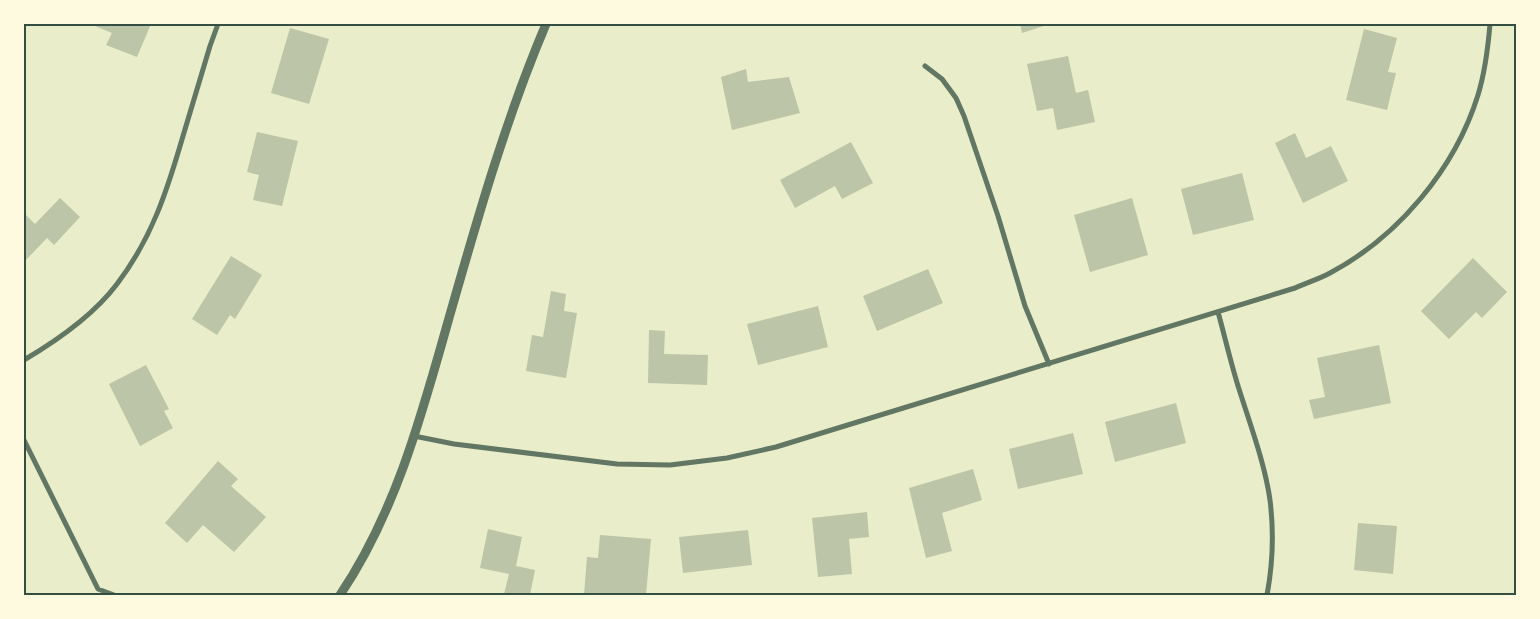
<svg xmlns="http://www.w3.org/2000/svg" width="1540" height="619" font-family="'Archivo Narrow',sans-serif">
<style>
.building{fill:#bcc5a7}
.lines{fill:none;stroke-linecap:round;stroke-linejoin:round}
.minor{stroke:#617663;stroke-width:5}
.tertiary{stroke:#617663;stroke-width:9}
.neatline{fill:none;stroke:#344e41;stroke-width:2}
</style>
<rect width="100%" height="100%" fill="#e9edc9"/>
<path class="building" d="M90,24H151L137,57L106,45L112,33Z
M1020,24H1050L1022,33Z
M290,28L329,39L309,104L271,93Z
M1364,29L1397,38L1388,72L1396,73L1387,110L1346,100Z
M1068,56L1076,93L1088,90L1095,122L1057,130L1053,108L1037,111L1027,64Z
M746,69L748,82L789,77L800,113L732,130L721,77Z
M257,132L298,141L282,206L253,200L259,175L247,172Z
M1295,133L1306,158L1331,146L1348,181L1303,203L1275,143Z
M851,142L873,183L842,199L835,186L795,208L780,180Z
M1242,173L1254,220L1193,235L1181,189Z
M60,198L80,217L54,245L47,238L24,262V213L35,224Z
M1132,198L1148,255L1090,272L1074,215Z
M231,256L262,275L235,319L230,315L217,335L192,319Z
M1473,258L1507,292L1482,318L1476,312L1449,339L1421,311Z
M928,269L943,303L877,331L863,296Z
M551,291L566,294L564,311L577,313L566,378L526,371L532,335L543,337Z
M818,306L828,347L758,365L747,324Z
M649,330L665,331L664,354L708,355L707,385L648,383Z
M1379,345L1391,403L1314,419L1309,400L1325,397L1317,358Z
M146,365L169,409L164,411L173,428L140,446L109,384Z
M1176,403L1186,443L1115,462L1105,422Z
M1073,433L1083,474L1018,489L1009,449Z
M218,461L238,479L231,486L266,517L234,552L203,525L187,543L165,523Z
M973,469L982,500L942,513L952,551L926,558L909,488Z
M867,512L869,537L849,539L852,574L818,577L812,518Z
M1358,523L1397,526L1393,574L1354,570Z
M488,529L522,537L516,566L535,570L530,595L504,594L509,574L480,568Z
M748,530L752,565L683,573L679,537Z
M600,535L651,539L646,595H584L587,557L598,558Z"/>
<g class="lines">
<path class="minor" d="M925,66L942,79L956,98L964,116L998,216L1025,306L1049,364
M1218,312C1225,337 1231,364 1239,389C1250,424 1265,464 1270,500C1274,532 1273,563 1267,595
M24,360C58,340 93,316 117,284C152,238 167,191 183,136C192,106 201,76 210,46L218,24
M414,436L454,444L617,464L670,465L727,458L776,447L1295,288C1306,283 1319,279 1330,273C1398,237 1455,169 1478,95C1485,72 1488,48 1490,24
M24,440L98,589L114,595"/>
<path class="tertiary" d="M340,595C396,512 422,414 449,318C477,220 506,118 546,24"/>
</g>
<rect width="1540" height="619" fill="none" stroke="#fefae0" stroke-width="50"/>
<rect x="25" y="25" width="1490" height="569" class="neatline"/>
</svg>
